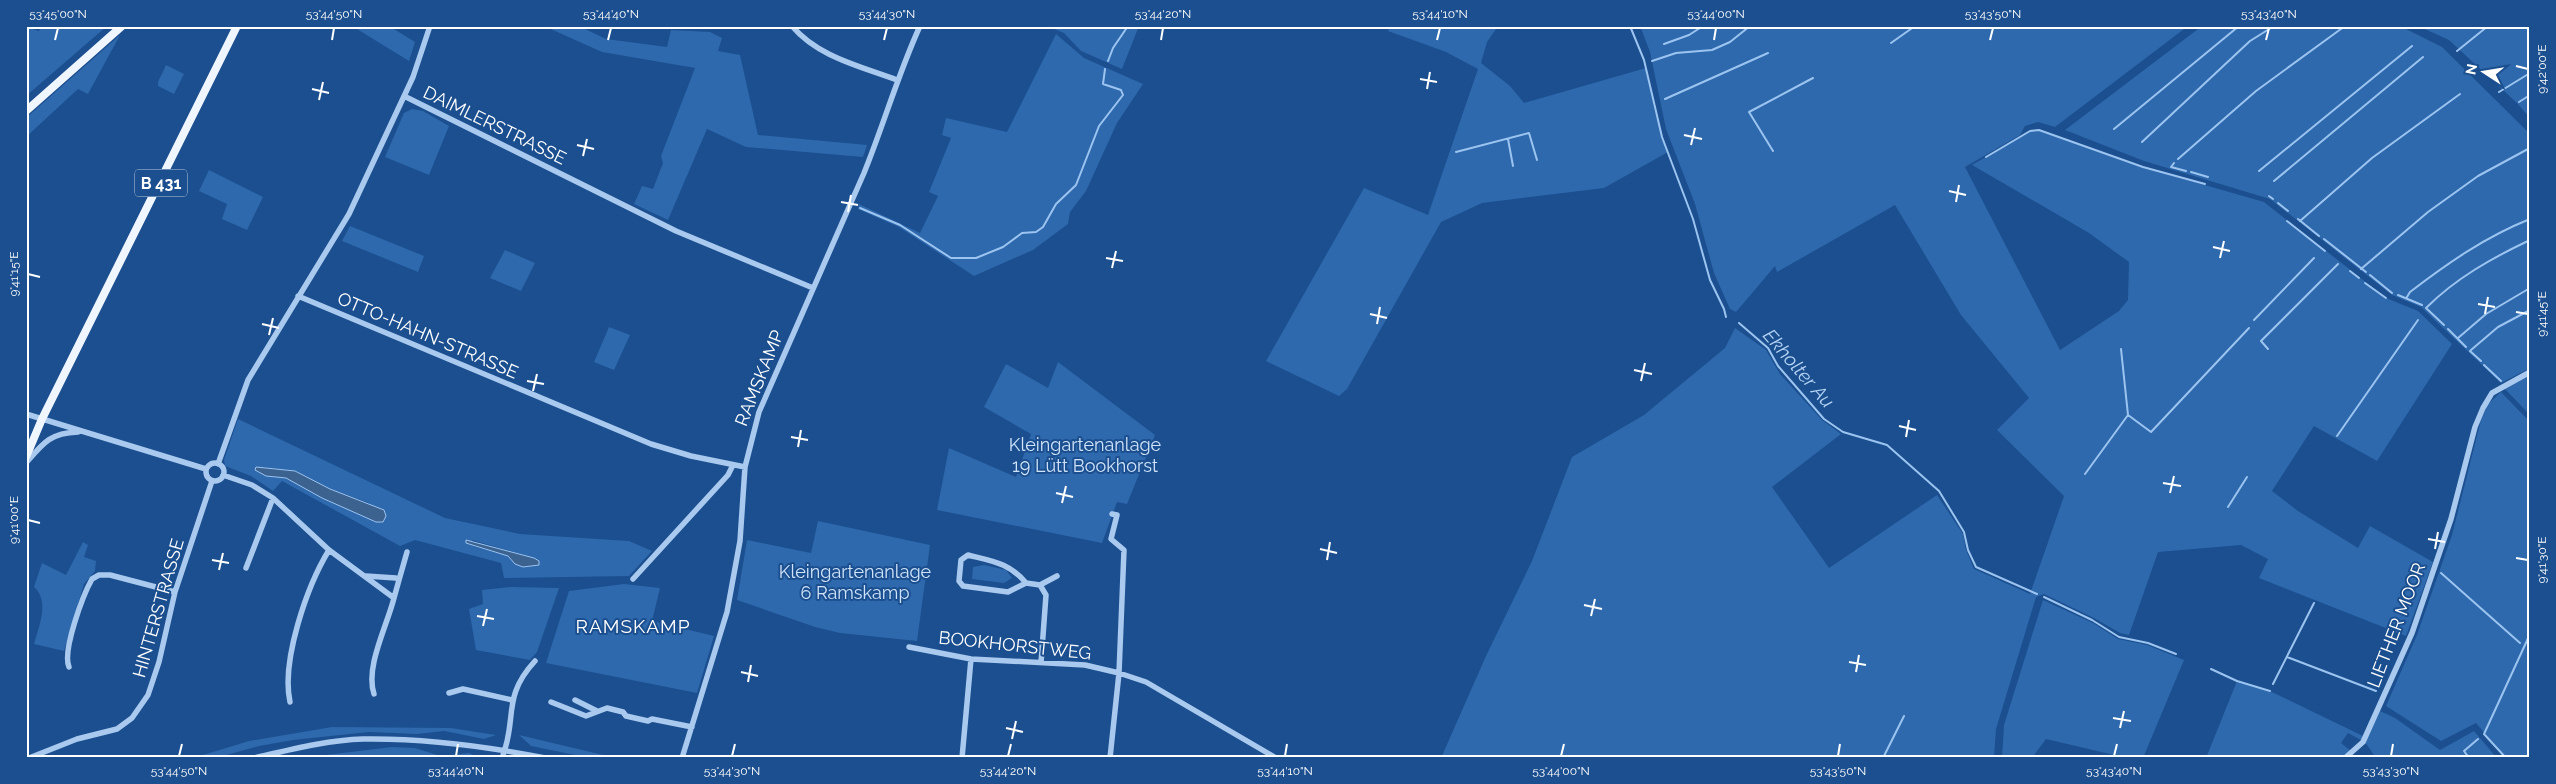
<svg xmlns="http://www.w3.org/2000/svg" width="2556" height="784" font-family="Raleway,sans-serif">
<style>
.green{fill:#2e69ad;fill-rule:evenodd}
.water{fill:#3c6290;stroke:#9cc4f0}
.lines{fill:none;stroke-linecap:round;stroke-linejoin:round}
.stream{stroke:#9cc4f0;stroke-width:2}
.minor{stroke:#a9c9ee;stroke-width:5.5}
.major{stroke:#f0f6ff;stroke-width:8}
.ticks{fill:none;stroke:#fff;stroke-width:2}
.labels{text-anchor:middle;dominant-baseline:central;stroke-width:4;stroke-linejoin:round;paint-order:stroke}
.shield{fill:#1b4f8f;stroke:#bbcadd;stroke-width:1}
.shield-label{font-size:16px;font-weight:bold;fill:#fff}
.street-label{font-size:18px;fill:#fff;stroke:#1b4f8f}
.park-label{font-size:18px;fill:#cfe3fa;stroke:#1b4f8f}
.water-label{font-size:19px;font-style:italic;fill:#b5d3f5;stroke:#1b4f8f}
.neighbourhood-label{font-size:19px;letter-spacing:1px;fill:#fff;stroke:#1b4f8f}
.neatline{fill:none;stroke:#fff;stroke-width:2}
.ticks-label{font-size:12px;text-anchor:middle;fill:#fff}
</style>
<rect width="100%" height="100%" fill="#1b4f8f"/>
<path class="green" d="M41,26H107L26,96V27L39,31Z
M352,26H389L415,42L409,61Z
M544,26H579L606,39L667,47L671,30L710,32L722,38L718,51L740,55L758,135L867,145L863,157L746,147L707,129L668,220L634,204L642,186L653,189L663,163L661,156L695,68L602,52Z
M1047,26H1139L1122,69L1081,51L1064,33Z
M1390,26H1498L1487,42L1481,63L1510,86L1524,103L1646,68L1655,112L1668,152L1604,188L1482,203L1441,222L1347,389L1339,396L1266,361L1364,188L1428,215L1478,69L1446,52L1388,31Z
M1640,26H2188L2055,127L2038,122L2025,126L2020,135L1965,167L2060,350L2119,311L2128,300L2129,262L2089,233L1972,165L2030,131L2039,130L2142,167L2264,202L2386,298L2418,311L2452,344L2377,461L2314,426L2272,491L2298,511L2358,548L2370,526L2433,562L2406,636L2259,578L2268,559L2241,545L2158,552L2129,635L2120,633L2094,618L2044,594L2036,597L1996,729L1994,758H1441L1486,656L1532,561L1572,457L1644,415L1725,348L1735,328L1766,350L1780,374L1822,420L1841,434L1772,487L1829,568L1937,495L1963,534L1966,550L1974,569L2030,594L2064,496L1997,430L2029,398L1961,315L1895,205L1777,272L1775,266L1736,312L1730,309L1714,273L1695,204L1666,129L1650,52Z
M2202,26H2400L2442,47L2530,134V368L2501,383L2421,307L2392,295L2270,199L2144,161L2065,130Z
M2418,26H2530V118L2517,103L2449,40Z
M1056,34L1084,58L1143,84L1117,123L1086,191L1070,212L1068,224L1033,250L974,276L899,227L858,209L859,204L920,233L938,196L929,192L951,138L942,135L946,118L1007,132Z
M120,35L88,94L78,89L26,137V118Z
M166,65L184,74L174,94L158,86V82Z
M412,109L423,111L449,126L429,175L385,157L404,113Z
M209,170L263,197L247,230L222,219L227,204L199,191Z
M350,226L424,256L418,272L342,241Z
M505,250L535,263L521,291L490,278Z
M609,327L630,335L614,370L594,362Z
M1058,362L1155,435L1127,504L1117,502L1102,543L937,510L949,448L1016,477L1031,434L984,407L1006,364L1048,388Z
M2530,375V415L2504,388Z
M2501,392L2530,422V758H2506L2476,723L2441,741L2386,706L2417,635L2452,535L2481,420L2488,404Z
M238,419L445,518L520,534L629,541L652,551L629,576L504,578L501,563L415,540L400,546L282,481L273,491L251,476L225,466L224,460ZM261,467L295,471L330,489L369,503L376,522L322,498L286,478L266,476ZM472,540L534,558L539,561L515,564L508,556L473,546Z
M818,521L930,545L917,641L840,633L815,627L737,600L747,540L811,553Z
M83,542L88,545L84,557L96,561L95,571L84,584L64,651L34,644C39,626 50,601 34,587L42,563L66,575Z
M984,565L1006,570L1012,578L1004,583L972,579L973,567Z
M624,584L660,588L652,621L714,636L697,693L546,663L569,591Z
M511,587L559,588L537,652L530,660L476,650L469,609L483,604L482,590Z
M2043,600L2093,623L2118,639L2147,645L2184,660L2143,758H2127L2046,739L2032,758H2002L2004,725Z
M2237,681L2270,691L2363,736L2361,740L2348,733L2341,743L2351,751L2342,758H2206Z
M2380,711L2395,718L2440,750L2474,731L2497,758H2376L2365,742Z
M332,727L451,728L496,735L484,739L444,731L417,734L369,732L293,740L259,746L216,758H193L249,741Z
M519,735L616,758H590L531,746Z
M392,747L415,748L440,756L469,753L480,758L417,756L301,758Z"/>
<path class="water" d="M256,467L295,471L330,489L384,510L386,516L383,522H376L322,498L286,478L266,476L255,470Z
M466,540L534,558L539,561V565L523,567L515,564L508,556L466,543Z"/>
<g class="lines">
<path class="stream" d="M1630,26L1644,60L1662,137L1693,219L1710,280L1724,309L1726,317
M1891,43L1915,26
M1664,44L1689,35L1703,26
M2457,51L2488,26
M1108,61L1113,48L1128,26
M1652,61L1676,53L1712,50L1730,42L1750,26
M2499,92L2530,73
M1665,99L1768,53
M2519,102L2530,95
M2114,129L2239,26
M1508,139L1513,166
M2142,142L2250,41L2274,26
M1773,151L1749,112L1813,78
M1456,152L1529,133L1537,160
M1986,157L2030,131L2039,130L2143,167L2205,184
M2178,159L2256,91L2345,26
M2174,163L2171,167L2186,171
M2259,171L2412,46
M2191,172L2208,177
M2274,181L2423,57
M2269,196L2273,199
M2278,203L2288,211
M860,208L900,225L951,258H976L1003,247L1022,233L1036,232L1043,227L1056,204L1076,185L1099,126L1123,95L1121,90L1103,84L1105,69
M2298,219L2319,236
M2287,221L2325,251
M2300,221L2372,158L2460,94
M2324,239L2366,272
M2361,269L2428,212L2478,176L2528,149
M2350,271L2359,278
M2370,275L2392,293
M2365,283L2386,298
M2398,295L2422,305
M2407,297L2410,292C2448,263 2485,237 2530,219
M2426,308C2456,278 2492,258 2530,240
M2426,308L2444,325
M2254,320L2314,258
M1739,323L1768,348L1778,366L1824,419L1843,432L1887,445L1939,491L1964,532L1968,550L1976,567L2037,594
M2448,329L2466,347
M2458,338L2486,314L2530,288
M2121,349L2128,415
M2268,349L2261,341L2338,264
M2471,350L2498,327L2530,310
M2470,351L2481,361
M2484,365L2501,381
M2337,436L2418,320
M2085,474L2128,415L2151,432L2249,328
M2228,507L2247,477
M2441,573L2520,643
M2044,597L2092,620L2119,637L2148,643L2176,654
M2287,657L2376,691
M2211,669L2237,681L2270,691
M2273,684L2314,603
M1883,758L1904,716
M2469,758L2464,751L2478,739
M2506,758L2484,734L2530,634"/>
<path class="minor" d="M792,26C818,57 860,66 897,80
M404,96L676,231L813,288
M298,296L651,444L691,456L745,467
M26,414L206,469
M206 472a9 9 0 1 1 18 0a9 9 0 1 1-18 0Z
M26,463C43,443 50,433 78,432
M218,464L248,380L349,214L413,77L430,26
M223,475L252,485L273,498L329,550L394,598C387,626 365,667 374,694
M246,568L273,498
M366,576L396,578L399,580L394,598
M633,579L728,475L733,465
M399,580L407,552
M1026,583L1008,592L963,586L959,581L961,560L968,555C992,561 1010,563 1026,583L1040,585L1046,595L1041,663
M1040,585L1057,576
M909,647L971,659L1085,665L1119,673L1146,682L1276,758
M69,667C62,651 83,595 92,579L99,575H110L175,592
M449,693L463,689L512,700
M575,700L597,711
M290,702C281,661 307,586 329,550
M551,702L586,716L607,708L623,712L626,716L648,721L652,719L692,727
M29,758L77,739L117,729L132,718L148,695L159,662L175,592L212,481
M254,758C289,750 327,740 363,739C425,738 485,746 545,758
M502,758C518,718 501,698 535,661
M682,758L727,612L740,541L745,467L759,412L864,173C884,124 898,74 920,26
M962,758L971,659
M1110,758L1119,673L1124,550L1111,539L1117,515L1112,514
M2345,758L2363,742L2412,633L2451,519L2475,427L2483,408L2492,393L2530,372"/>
<path class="major" d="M26,111L122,26
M26,457L42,419L237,26"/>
</g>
<path class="ticks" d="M55,40L58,28M332,40L334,28M608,40L611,28M884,40L887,28M1161,40L1163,28M1437,40L1440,28M1714,40L1716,28M1990,40L1993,28M2266,40L2269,28M2516,66L2528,69M1420,79L1437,82M312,89L329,93M1427,89L1430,72M319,100L323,82M1684,135L1702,139M577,145L594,149M1691,145L1695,128M583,156L587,139M1949,191L1966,195M841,202L858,205M1956,202L1959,185M848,212L851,195M2213,247L2230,251M1106,258L1123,261M2220,258L2224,241M1112,268L1116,251M28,274L40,277M2478,304L2495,307M2516,312L2528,314M1370,314L1387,318M2485,314L2488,297M262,324L279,328M1377,324L1380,307M269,335L273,318M1634,370L1652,374M527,381L544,384M1641,381L1645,363M533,391L537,374M1899,426L1916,430M791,437L808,440M1906,437L1909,420M798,447L801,430M2163,483L2181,486M1056,493L1073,497M2170,493L2174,476M1062,503L1066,486M28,520L40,523M2428,539L2445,542M1320,549L1337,553M2435,549L2438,532M2516,558L2528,560M212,560L229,563M1327,560L1330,542M219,570L223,553M1584,605L1602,609M477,616L494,619M1591,616L1595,599M483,626L487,609M1849,662L1866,665M741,672L758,676M1856,672L1859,655M748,682L751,665M2113,718L2131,721M1006,728L1023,732M2120,728L2124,711M1012,739L1016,721M179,756L182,744M456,756L458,744M732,756L735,744M1008,756L1011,744M1285,756L1287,744M1561,756L1564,744M1838,756L1840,744M2114,756L2117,744M2391,756L2393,744"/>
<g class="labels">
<rect class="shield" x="135" y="169.5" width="52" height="27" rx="4"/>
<g class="shield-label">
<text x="161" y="183">B 431</text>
</g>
<g class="street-label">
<text transform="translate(495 125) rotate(26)">DAIMLERSTRASSE</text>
<text transform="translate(428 335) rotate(23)">OTTO-HAHN-STRASSE</text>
<text transform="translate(759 378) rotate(-68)">RAMSKAMP</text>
<text transform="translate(158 608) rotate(-74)">HINTERSTRASSE</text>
<text transform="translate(2396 625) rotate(-69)">LIETHER MOOR</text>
<text transform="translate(1015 645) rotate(6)">BOOKHORSTWEG</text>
</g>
<g class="park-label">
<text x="1085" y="444">Kleingartenanlage<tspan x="1085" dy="21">19 Lütt Bookhorst</tspan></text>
<text x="855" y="571">Kleingartenanlage<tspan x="855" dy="21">6 Ramskamp</tspan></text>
</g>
<g class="water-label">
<text transform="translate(1799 368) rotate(49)">Ekholter Au</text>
</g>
<g class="neighbourhood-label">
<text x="633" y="626">RAMSKAMP</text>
</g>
</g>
<rect width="2556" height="784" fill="none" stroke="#1b4f8f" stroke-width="55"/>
<g transform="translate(2484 72) rotate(282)" stroke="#1b4f8f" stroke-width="4" paint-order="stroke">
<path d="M0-4L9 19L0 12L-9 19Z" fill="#ffffff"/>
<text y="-8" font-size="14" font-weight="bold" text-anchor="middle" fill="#ffffff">N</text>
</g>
<rect x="28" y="28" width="2500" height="728" class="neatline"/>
<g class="ticks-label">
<text x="58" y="18">53°45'00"N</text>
<text x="334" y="18">53°44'50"N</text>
<text x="611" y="18">53°44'40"N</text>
<text x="887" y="18">53°44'30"N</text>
<text x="1163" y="18">53°44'20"N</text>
<text x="1440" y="18">53°44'10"N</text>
<text x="1716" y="18">53°44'00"N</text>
<text x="1993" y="18">53°43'50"N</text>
<text x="2269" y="18">53°43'40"N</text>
<text transform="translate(2542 69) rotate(-90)" y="4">9°42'00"E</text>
<text transform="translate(14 274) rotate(-90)" y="4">9°41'15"E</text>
<text transform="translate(2542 314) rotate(-90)" y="4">9°41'45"E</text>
<text transform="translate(14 520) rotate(-90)" y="4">9°41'00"E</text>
<text transform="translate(2542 560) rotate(-90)" y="4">9°41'30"E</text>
<text x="179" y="775">53°44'50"N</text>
<text x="456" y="775">53°44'40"N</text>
<text x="732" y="775">53°44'30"N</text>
<text x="1008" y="775">53°44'20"N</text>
<text x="1285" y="775">53°44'10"N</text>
<text x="1561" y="775">53°44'00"N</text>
<text x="1838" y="775">53°43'50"N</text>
<text x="2114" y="775">53°43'40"N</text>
<text x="2391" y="775">53°43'30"N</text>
</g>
</svg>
